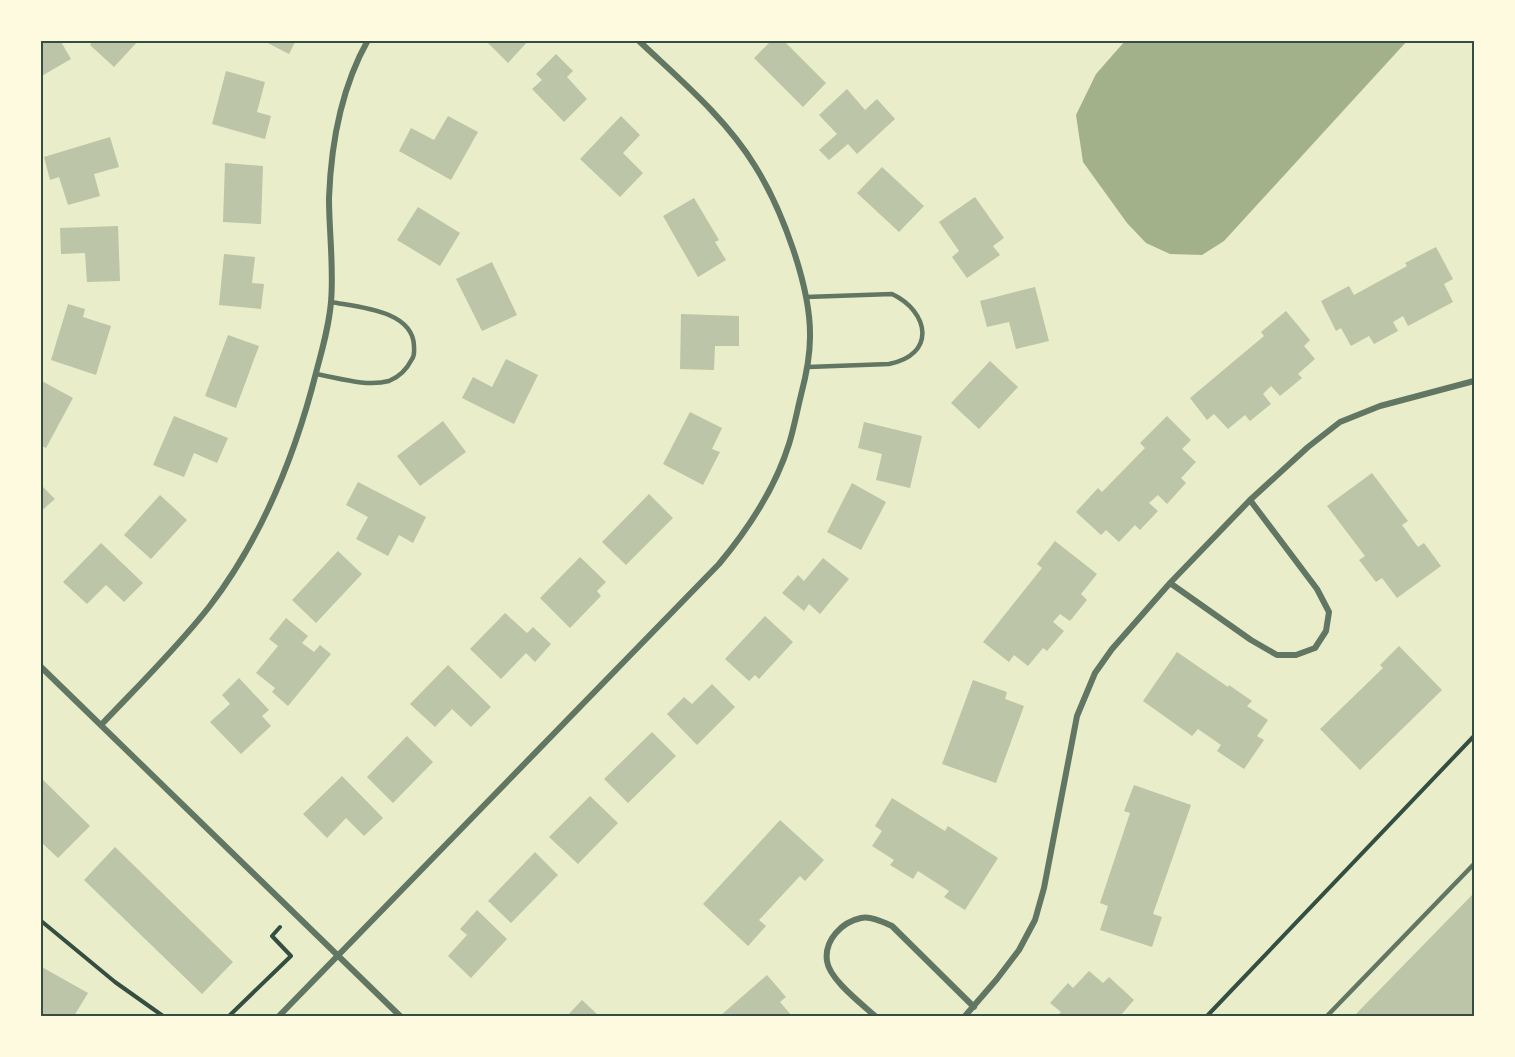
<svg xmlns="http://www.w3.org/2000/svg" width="1515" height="1057" font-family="Arial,sans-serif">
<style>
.water{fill:#a3b18a}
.building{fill:#bcc5a7}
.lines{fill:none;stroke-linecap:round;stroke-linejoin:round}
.path{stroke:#344e41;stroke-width:4}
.service{stroke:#617663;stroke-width:4.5}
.minor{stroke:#617663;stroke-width:6}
.neatline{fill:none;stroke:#344e41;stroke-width:2}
</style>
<rect width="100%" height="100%" fill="#e9edc9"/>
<path class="water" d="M1125,41V40L1407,41L1224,241L1202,255L1170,254L1146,243L1127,223L1083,162L1076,115L1096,74Z"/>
<path class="building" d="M40,40H60L71,59L40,77Z
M94,40H139L114,67L90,45Z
M262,40H296L289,54Z
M485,40H529L508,63Z
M772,40H783L826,83L803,107L754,58Z
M556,54L573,71L567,77L587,99L564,122L532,89L542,80L536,74Z
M226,71L265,82L257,112L271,116L265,139L212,124Z
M847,89L865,110L877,99L895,119L857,154L848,144L829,160L819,150L837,134L819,115Z
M448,116L478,132L451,180L399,151L411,128L434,140Z
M621,116L640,135L623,153L643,173L620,197L580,159Z
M110,137L119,167L94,174L100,196L68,205L59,177L50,180L44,157Z
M225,163L263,166L261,224L223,222Z
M882,167L924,206L899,232L857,193Z
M975,197L1004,238L993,246L1000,255L967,278L952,257L959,251L939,222Z
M694,198L719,240L715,242L726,260L698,277L663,216Z
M418,207L460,233L440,266L397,240Z
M118,226L120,281L87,282L85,253L61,254L60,228Z
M1436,247L1453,279L1444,284L1453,302L1408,326L1403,316L1393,322L1398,331L1374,344L1369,336L1351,346L1341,328L1336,331L1321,301L1349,286L1354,295L1407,266L1405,263Z
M224,254L255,257L252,283L264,284L261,309L219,305Z
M492,262L517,315L482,331L456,279Z
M1035,287L1049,341L1016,349L1009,322L987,327L980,301Z
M68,304L85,309L83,317L111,326L96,375L51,360Z
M1286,311L1310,340L1304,346L1315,359L1298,374L1302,378L1280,396L1271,386L1263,394L1271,404L1250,421L1245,415L1228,429L1214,414L1207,420L1190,398L1264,336L1261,332Z
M681,314L739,316V346H715L714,370L680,369Z
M228,335L259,346L236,408L205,396Z
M506,359L538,375L514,424L462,398L473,377L492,387Z
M990,361L1018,387L979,429L951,403Z
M40,380L73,398L46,448L40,445Z
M690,412L722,428L712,449L720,452L703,485L663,464Z
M174,416L228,438L217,463L194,453L184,477L153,465Z
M1167,416L1191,440L1182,449L1196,462L1181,478L1186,483L1167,504L1158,495L1149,503L1158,511L1140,530L1135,525L1119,542L1106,530L1101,535L1076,512L1098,488L1102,492L1145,448L1140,443Z
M443,421L466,452L420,486L397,456Z
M864,422L922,436L910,488L876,480L882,454L858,448Z
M1372,473L1408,521L1402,525L1418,547L1424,543L1441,566L1397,598L1382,578L1376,582L1359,560L1365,556L1327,506Z
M358,482L426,517L413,543L399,535L388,556L356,539L368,517L346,505Z
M852,483L886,502L861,550L827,532Z
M40,484L55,499L40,512Z
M649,494L673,518L626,565L602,542Z
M160,495L187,520L151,559L124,535Z
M1055,541L1097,574L1081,594L1087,600L1070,621L1060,614L1053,622L1064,631L1047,651L1043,648L1028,666L1014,655L1009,662L983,642L1042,568L1037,564Z
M101,543L143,583L124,602L106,585L87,604L63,582Z
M338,551L362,574L316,623L292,600Z
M580,557L606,582L597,591L601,596L570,628L540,598Z
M823,558L849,579L820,614L809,604L804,611L782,593L798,575L804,581Z
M505,613L527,633L533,627L551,644L535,662L526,653L501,679L470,649Z
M765,616L793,642L759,679L755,675L749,681L725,659Z
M286,618L308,636L302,643L314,652L320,645L331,654L288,706L272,692L275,688L256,673L278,646L269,639Z
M1399,646L1442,690L1360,770L1320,729L1383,668L1380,665Z
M1177,652L1228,687L1229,685L1252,701L1247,706L1268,720L1257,736L1264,740L1244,769L1217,751L1221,745L1198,729L1192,736L1143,701Z
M448,665L491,707L471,727L452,709L435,727L410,704Z
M239,678L269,710L262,716L271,726L241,754L210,722L230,704L222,695Z
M973,680L1007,692L1005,699L1024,706L996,783L942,764Z
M712,684L735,707L697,745L667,714L684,697L692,704Z
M652,732L676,756L628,803L604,779Z
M407,736L433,762L393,803L367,777Z
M342,776L383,818L364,836L346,818L327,838L303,814Z
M40,777L90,826L58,858L40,841Z
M1134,785L1191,805L1153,914L1162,917L1152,947L1100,930L1108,906L1100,903L1130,813L1124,811Z
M590,796L618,823L578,864L549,837Z
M892,798L945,831L948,826L998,858L965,910L944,897L949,891L918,871L913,879L890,865L894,860L872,846L882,831L875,826Z
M780,820L824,860L805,881L800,876L759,920L766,926L748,946L703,904Z
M115,847L233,962L202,994L84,880Z
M535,852L558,875L511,923L488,901Z
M1474,893V1016H1354Z
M477,910L507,939L471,978L448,956L467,935L460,929Z
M40,966L88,993L74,1016H46L40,1013Z
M1089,971L1103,983L1109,977L1134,1000L1120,1016H1057L1061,1012L1050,1003L1068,983L1073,988Z
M767,975L786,997L780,1002L792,1016H720Z
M582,1000L599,1016H567Z"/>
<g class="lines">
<path class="path" d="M40,920L115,982L163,1016
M229,1016L291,956L272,936L280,927
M1207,1016L1474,736"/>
<path class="service" d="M806,297L892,294C930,312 936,355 889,364L808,367
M316,374C339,378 366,387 389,381C399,377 407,369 412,359C415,355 414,351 414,346C413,310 357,307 331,302
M1327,1016L1474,864"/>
<path class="minor" d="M1170,583L1251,640L1277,655H1296L1315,648L1326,631L1329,612L1317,589L1250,500
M40,666L400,1016
M102,724C138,686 176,649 209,607C262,538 296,453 317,369C323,347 329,325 331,302C334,268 329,232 329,198C331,144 341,88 368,40
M279,1016L719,564C749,528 775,489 789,444C794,428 797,411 801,395C806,376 810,358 810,337C811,287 782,209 755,166C725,117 679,79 638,40
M875,1016C862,1004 829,979 827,961C824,940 842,922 861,918C871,916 883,922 892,926L974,1007
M965,1016L997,979L1019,950L1035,920L1044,888L1077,716L1095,673L1112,649L1170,583L1250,500L1308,447L1340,422L1380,406L1474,381"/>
</g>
<rect width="1515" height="1057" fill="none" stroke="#fefae0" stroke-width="84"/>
<rect x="42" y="42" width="1431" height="973" class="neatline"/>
</svg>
